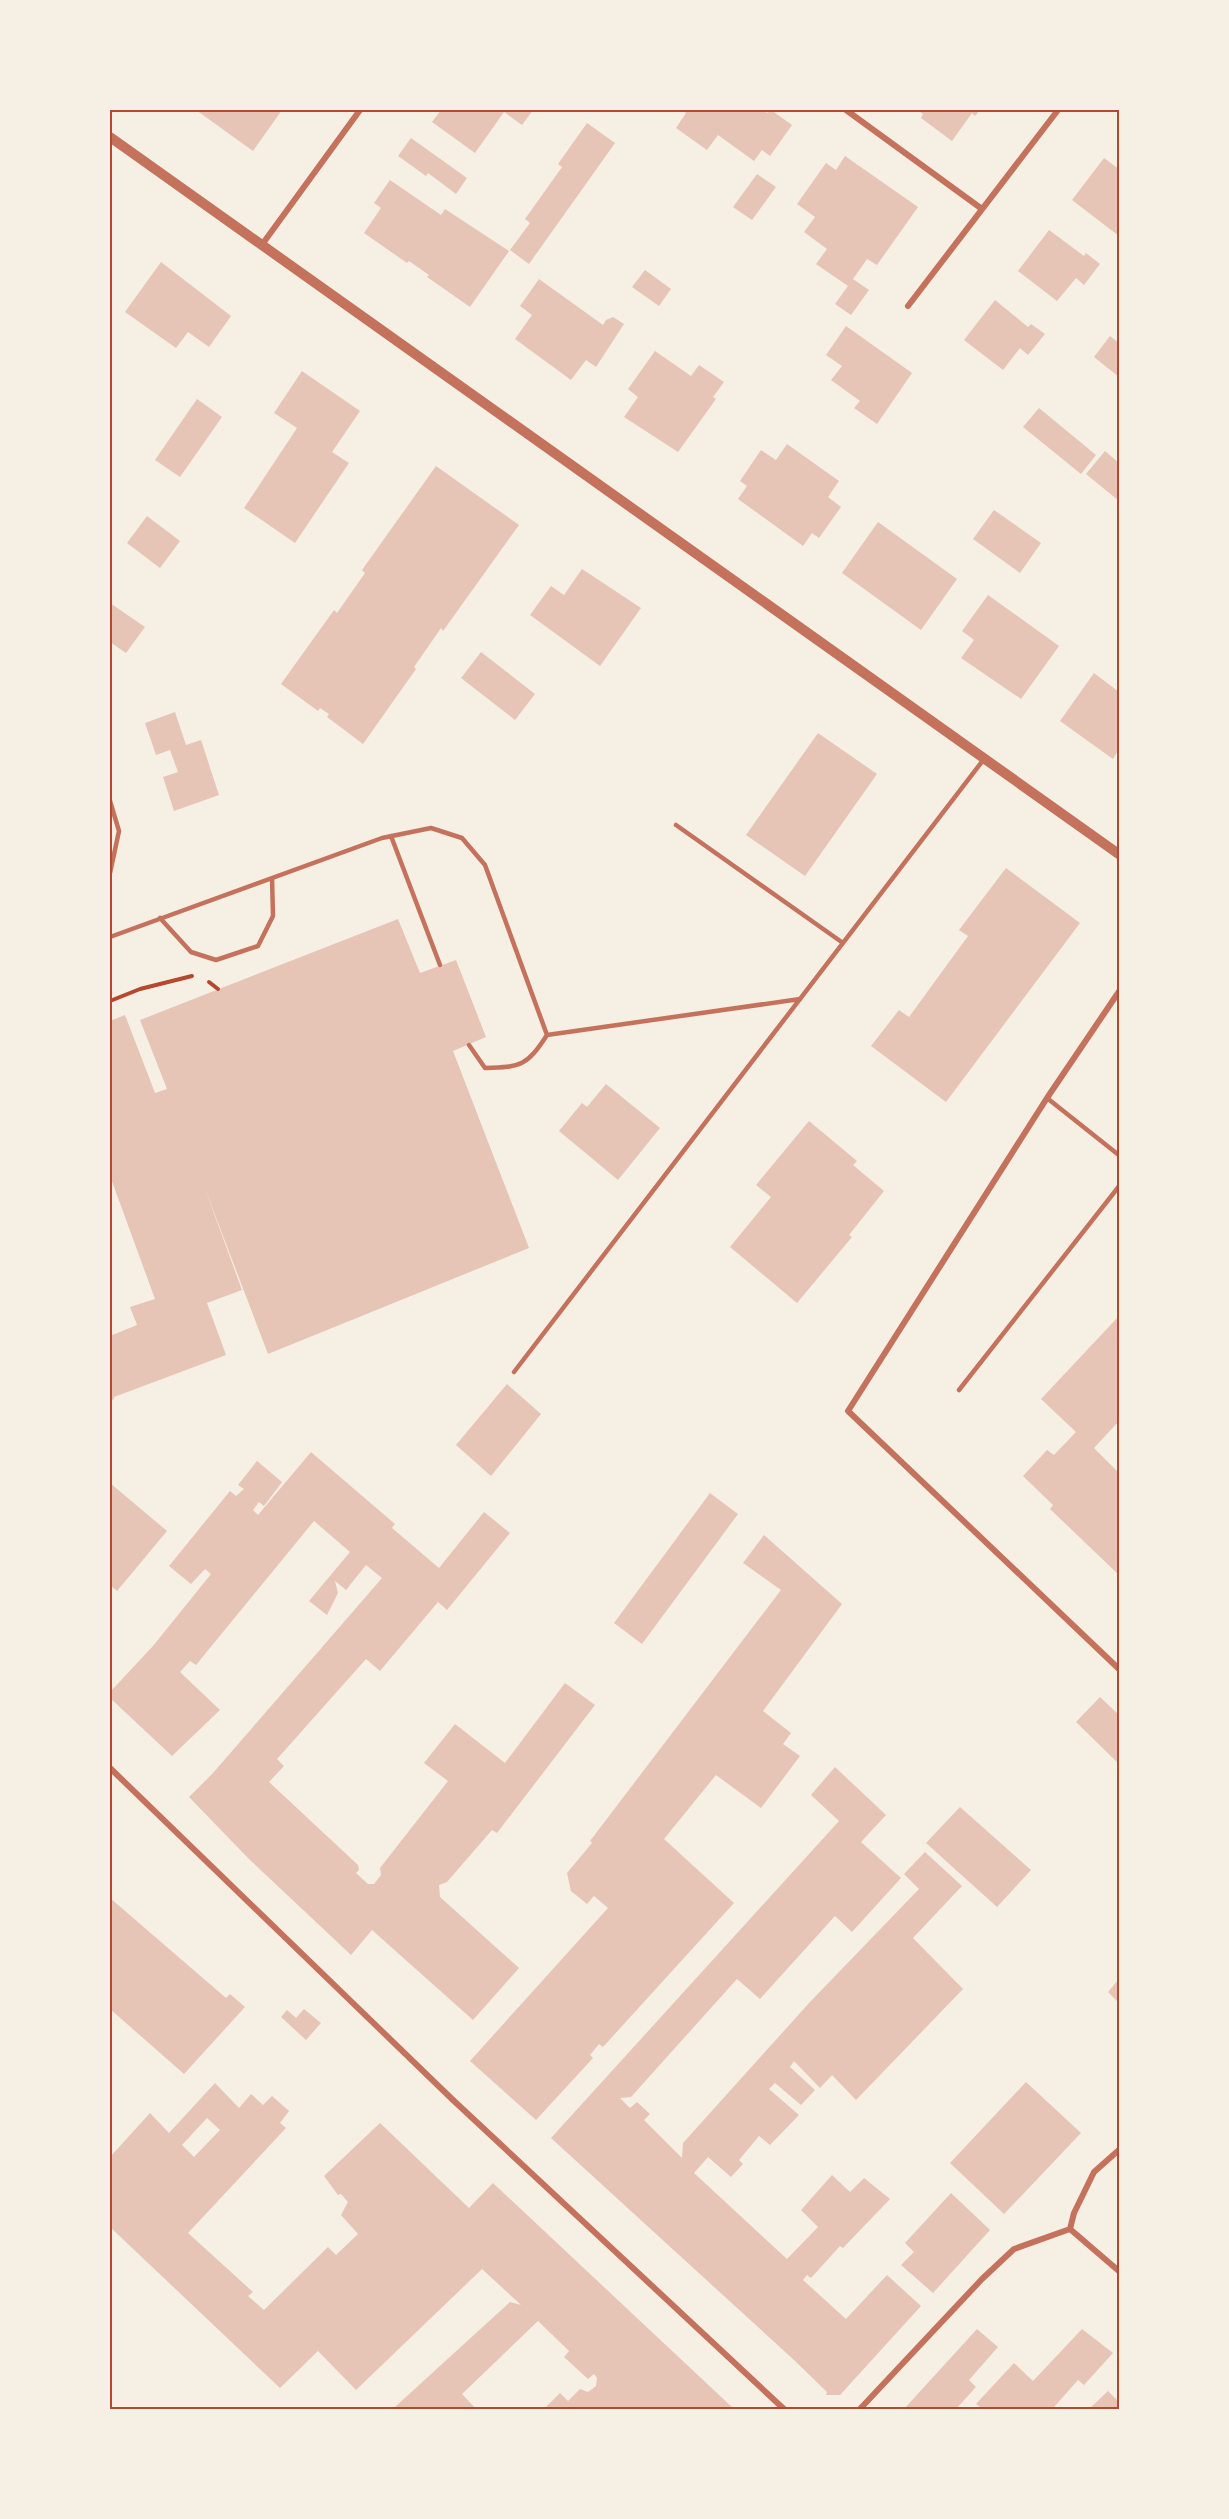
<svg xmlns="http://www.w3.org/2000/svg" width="1229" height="2519" font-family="'Fira Sans Condensed',sans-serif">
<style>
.building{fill:#e6c5b7;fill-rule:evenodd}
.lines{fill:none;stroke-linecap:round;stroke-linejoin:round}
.path{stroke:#b5482f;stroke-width:4}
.service{stroke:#c5725c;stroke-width:4.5}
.minor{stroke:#c5725c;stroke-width:6}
.tertiary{stroke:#c5725c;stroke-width:10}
.neatline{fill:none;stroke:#b5482f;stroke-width:2}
</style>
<rect width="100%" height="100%" fill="#f6efe4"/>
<path class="building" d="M196,110H282L253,151Z
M441,110H533L522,125L504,112L475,153L432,122Z
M681,110H763L767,113L771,110L792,125L770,156L762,150L754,161L718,135L707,150L676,128L686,113Z
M917,110H980L975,116L972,113L952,141L921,118L923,114Z
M587,123L615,143L529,264L510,250L530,223L525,219L562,167L558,164Z
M411,138L467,178L456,194L428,173L426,176L398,156Z
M845,156L918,207L877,265L867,259L853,279L869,290L851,315L835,304L848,286L816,264L827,249L804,232L815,217L797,204L826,163L836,170Z
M1104,158L1119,169V236L1072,200Z
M757,174L776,187L752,220L733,207Z
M390,180L441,215L445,209L509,251L470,307L427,277L429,275L409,261L407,263L364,233L381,208L374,203Z
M1049,230L1084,256L1086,253L1100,264L1084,285L1076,278L1057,301L1018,271Z
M161,262L231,316L209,347L188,332L176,348L125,312Z
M645,270L671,289L659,306L632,287Z
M539,279L603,325L606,320L613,317L624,324L596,367L586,360L571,380L515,339L532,315L520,306Z
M995,300L1028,327L1031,324L1045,334L1028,355L1020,348L1003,370L964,340Z
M846,326L912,373L877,424L854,408L860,401L831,380L842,366L826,355Z
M1110,336L1119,343V377L1094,357Z
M655,351L691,376L699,365L724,382L713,397L716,399L678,452L624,417L638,397L628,389Z
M302,371L360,411L332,452L349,463L295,543L244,508L297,428L274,413Z
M197,399L222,417L180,477L155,460Z
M1039,408L1096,455L1081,474L1023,427Z
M787,444L839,481L828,497L841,507L819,538L812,533L803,546L738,499L747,486L740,481L761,450L776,460Z
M1105,451L1119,463V501L1086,474Z
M436,466L519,525L443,631L441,628L414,667L416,669L363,744L327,717L329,714L320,708L318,711L281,684L334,610L337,613L365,573L362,570Z
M994,510L1041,543L1020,573L973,539Z
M147,516L180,541L160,568L127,543Z
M878,522L957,579L921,630L842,573Z
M582,569L641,608L600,666L530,615L551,586L564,595Z
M988,595L1059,646L1021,699L961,658L974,640L962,631Z
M110,603L145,627L126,653L110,642Z
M481,652L535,694L515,720L461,678Z
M1094,673L1119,692V749L1113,759L1060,721Z
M175,712L186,745L201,740L219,795L174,811L163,777L178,772L170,750L156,755L145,723Z
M818,733L877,774L805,876L746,835Z
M1006,868L1080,923L946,1102L871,1046L899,1010L909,1017L968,936L959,930Z
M398,919L420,973L456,960L486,1037L453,1051L529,1248L268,1354L204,1186L242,1290L207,1303L226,1355L114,1397V1399L110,1401V1336L137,1325L130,1307L155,1299L110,1176V1021L125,1015L155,1093L167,1089L140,1020Z
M606,1084L660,1128L618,1180L559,1131L582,1103L587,1107Z
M809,1121L857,1161L853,1165L884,1191L849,1235L852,1237L797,1303L730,1247L771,1197L756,1185Z
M1119,1316V1421L1094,1448L1119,1473V1575L1050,1509L1053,1505L1023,1476L1047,1450L1054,1455L1076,1432L1041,1399Z
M507,1384L541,1414L491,1476L456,1445Z
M311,1452L395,1524L392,1528L439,1568L484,1512L510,1533L447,1610L438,1602L380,1671L366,1659L277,1759L284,1766L269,1782L358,1865L359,1870L356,1873L368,1884H374L381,1875L380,1868L448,1781L424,1763L455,1724L505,1763L565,1683L595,1705L497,1833L492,1830L447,1882L439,1885L440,1897L519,1968L473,2020L372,1930L351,1955L248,1858L189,1797L213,1773L382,1578L366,1565L346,1590L335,1581L338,1593L327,1615L309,1601L350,1552L314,1521L196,1665L190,1661L180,1672L220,1710L172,1756L110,1698V1692L153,1646L211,1574L205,1569L191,1584L169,1566L230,1491L236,1496L244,1489L238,1485L257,1461L282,1482L264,1506L259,1502L253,1510L258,1515Z
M110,1483L167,1531L117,1591L110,1585Z
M710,1493L738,1514L642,1644L614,1623Z
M764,1535L842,1604L763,1711L791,1733L783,1744L800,1756L761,1808L716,1775L664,1839L734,1903L603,2047L599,2044L590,2055L593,2058L536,2120L470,2061L608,1908L594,1896L587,1904L571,1891L567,1873L592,1843L590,1841L781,1590L743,1563Z
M1100,1697L1119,1715V1764L1076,1722Z
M835,1767L886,1815L861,1842L901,1878L852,1932L835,1916L760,1999L737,1979L631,2097L620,2098L630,2108L637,2102L650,2114L644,2120L682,2158L683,2143L810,2002L919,1889L904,1874L925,1852L962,1886L913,1938L963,1989L856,2100L832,2075L820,2088L794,2061L790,2067L815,2090L801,2105L775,2083L769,2089L799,2115L770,2145L759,2136L739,2160L743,2164L731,2177L708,2157L694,2173L787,2259L818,2227L801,2210L832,2175L850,2192L864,2178L890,2199L843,2248L840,2246L811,2278L807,2275L803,2280L846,2319L887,2275L921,2306L840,2395H826L827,2392L794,2360L551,2138L839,1821L811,1795Z
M960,1807L1031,1870L997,1907L926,1843Z
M110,1898L226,1998L230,1994L245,2007L184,2074L110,2009Z
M1119,1979V2003L1108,1992Z
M304,2009L321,2023L306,2040L281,2017L287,2010L296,2018Z
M1026,2082L1081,2133L1004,2214L950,2163Z
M215,2083L239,2108L251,2094L263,2105L272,2096L289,2111L280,2123L286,2128L188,2233L253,2292L248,2296L264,2310L328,2247L336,2255L358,2234L341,2215L348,2202L341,2194L338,2195L324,2176L380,2123L469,2208L493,2183L734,2409H544L560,2393L568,2401L580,2389L588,2392L596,2386L597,2378L594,2374L588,2379L564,2357L569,2351L538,2321L462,2394L476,2409H396L395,2407L510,2302L521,2305L482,2269L356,2390L318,2351L280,2388L110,2227V2157L150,2113L169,2133ZM207,2118L220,2130L194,2157L182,2145Z
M951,2193L990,2230L933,2293L901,2265L914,2252L905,2243Z
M977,2329L998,2347L969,2380L976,2387L956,2409H904Z
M1082,2329L1113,2353L1084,2385L1078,2380L1054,2407L1057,2409H979L980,2407L976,2404L1014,2363L1033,2381Z
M1108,2391L1119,2402V2409H1089Z"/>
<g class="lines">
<path class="path" d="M209,982L218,989
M110,1001L140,989L192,976"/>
<path class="service" d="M110,801L119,831L110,873
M676,825L843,943
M391,836L440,965
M160,918L191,952L216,960L258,946L273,916L272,878
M110,937L382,838L431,828L462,838L485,865L547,1035L800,999
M469,1045L485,1068C521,1067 527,1066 547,1035
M1047,1098L1120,1156
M514,1372L984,759
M959,1390L1120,1185"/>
<path class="minor" d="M846,110L982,209
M261,246L360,110
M908,306L1058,110
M1120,990L1047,1098L848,1411L1120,1670
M110,1768L453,2100L785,2410
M1070,2229L1074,2213L1094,2172L1120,2149
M1070,2229L1120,2272
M859,2410L982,2279L1014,2249L1070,2229"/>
<path class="tertiary" d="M110,137L1120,855"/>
</g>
<rect width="1229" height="2519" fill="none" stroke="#f6efe4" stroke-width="222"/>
<rect x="111" y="111" width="1007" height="2297" class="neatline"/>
</svg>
